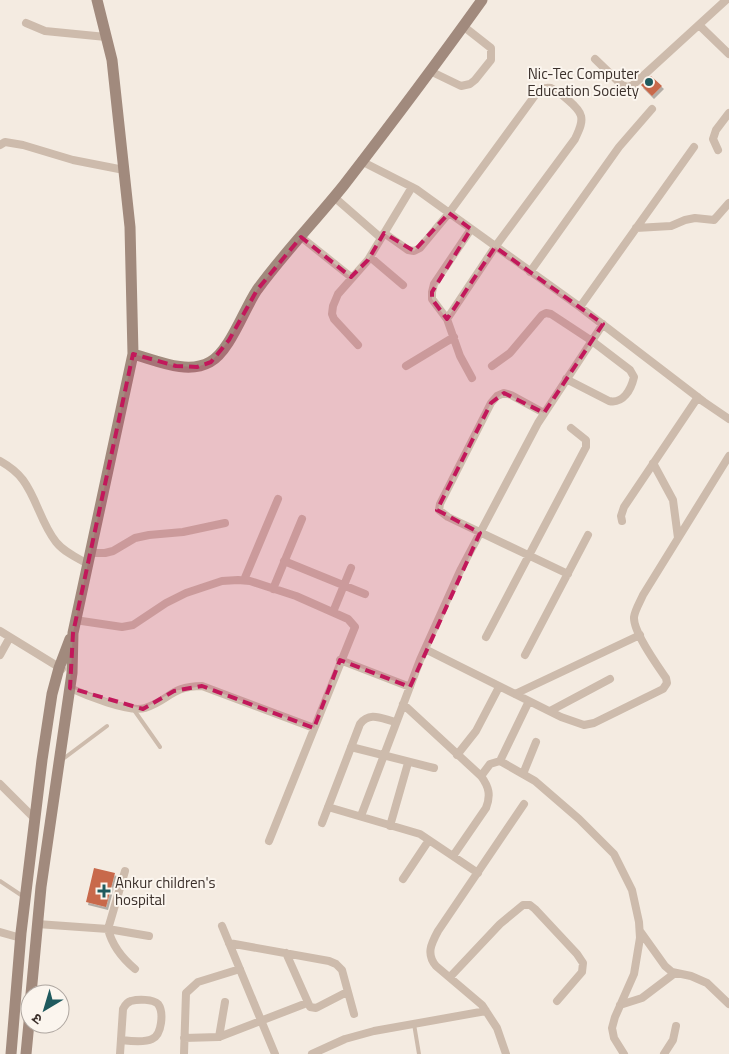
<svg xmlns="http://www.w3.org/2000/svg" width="729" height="1054" font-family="'Titillium Web','Noto Sans Devanagari',sans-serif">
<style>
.building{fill:#c8694b;filter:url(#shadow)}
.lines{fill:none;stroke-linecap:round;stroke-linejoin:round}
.lane{stroke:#cdbbac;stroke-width:4}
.street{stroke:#cdbbac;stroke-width:8}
.secondary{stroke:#a18a7d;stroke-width:11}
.marked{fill:#c2185b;fill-opacity:0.2;stroke:#c2185b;stroke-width:4;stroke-dasharray:10 6;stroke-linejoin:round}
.poi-dot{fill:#1f5a5e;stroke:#fbf5ee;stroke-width:2}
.labels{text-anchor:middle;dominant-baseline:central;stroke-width:4;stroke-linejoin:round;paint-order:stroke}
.poi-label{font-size:15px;fill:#3b302b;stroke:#fbf5ee;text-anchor:end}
</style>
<defs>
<filter id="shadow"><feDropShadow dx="2" dy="3" stdDeviation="0" flood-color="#0004"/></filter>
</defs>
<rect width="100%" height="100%" fill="#f4ebe1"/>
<path class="building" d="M651,76L662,86L652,96L641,85Z
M94,868L115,873L106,907L86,902Z"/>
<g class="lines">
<path class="lane" d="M134,710L160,747
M63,759L107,726
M0,881L24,897
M414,1024L419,1054"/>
<path class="street" d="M26,23L45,31L106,37
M699,25L729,54
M595,59L622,85L628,87L633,85L726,0
M430,71L461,86L470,84L475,80L491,60V48L463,26
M0,145L5,142L23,145L73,160L124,170
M718,150L713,139L716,130L729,113
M361,161L416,189L580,307L704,402L729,419
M334,197L381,238
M636,228L671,226L685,220L695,218L714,220L729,203
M471,229L434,284L432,292V299L447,319L460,356L472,378
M384,233L408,250L414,251L420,248L449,213L539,90C543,88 546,87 551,88C559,92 579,107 581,116C583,124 578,132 575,139L495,247L447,319
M301,237L351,277
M370,257L403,285
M530,272L619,147L652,109
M580,307L694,147
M358,345L334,319L332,314L333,306L338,294L368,260L412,187
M406,366L454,337
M492,366L510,353L542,315L546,313L551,314L592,341L630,370L634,377C631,390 623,404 609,401L566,379
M544,413L511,395L504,393L497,396L491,403L440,504L439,510L448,517L568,574
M0,461C9,466 17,472 23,480C37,499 41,523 56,542C64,552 77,558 88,564
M653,463L673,500L678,538
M622,521L621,516L624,507L698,397
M90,553H105L113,551L135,538L149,535L183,532L225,523
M284,561L365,594
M244,580L278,499
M273,589L302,519
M333,612L351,568
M75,620L122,627L133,625L166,603L186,593L222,581L238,580L250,581L296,596L348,619L355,627L269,841
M0,631L62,669
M486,637L586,447V440L571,428
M425,649L561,717L584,725L594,723L663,689L667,683L666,678C657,665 633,632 634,617C635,610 640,602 643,595L729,456
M0,655L10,637
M525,655L588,535
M340,660L410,687
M70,688C85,695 129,713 145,708C170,700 171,686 202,686L314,728
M515,694L640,635
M403,704L481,776C489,787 491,795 486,808L453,856
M550,711L610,679
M351,747L434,768
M457,755L476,731L499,687
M500,761L529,701
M523,774L536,742
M481,776L490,764L500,761L535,781L579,819L614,854L632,890L639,922L640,938L634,974L615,1017L612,1028L614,1038L624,1054
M0,784L35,819
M328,807L420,834L478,873
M361,816L420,660L461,569L538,423L603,324
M322,823L360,724C370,711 382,719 396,722
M390,826L408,763
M125,871L108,929C112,945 123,959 135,969
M403,879L429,840
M37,924L108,929L149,936
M222,926L275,1054
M640,931L665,966L672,972L691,976L707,983L729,1004
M0,932L21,938
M229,943L329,961L336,964L342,970L354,1014
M286,953L310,1007L316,1008L347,992
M450,977L500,924L523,905H530L535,909L577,954L583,963L582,972L557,1001
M620,1005L642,998L675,973
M219,1037L225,1002
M184,1038L219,1037L307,1003
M120,1054L123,1009C125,1005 127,1002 131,1001C138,999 153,999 158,1004C164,1012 162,1035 152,1039C144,1043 130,1041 121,1040
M184,1054L186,993L198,982L240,969
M312,1054L345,1039L374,1031L486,1011
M506,1054L497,1028L482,1005L436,966C426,954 431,944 438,931L524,804
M664,1054L673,1040L676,1026"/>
<path class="secondary" d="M133,354C156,360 187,375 210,362C230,351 244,309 257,290C283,254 316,220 344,185C391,124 437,63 482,0
M31,994L41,887L72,673L73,633L133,354L130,227L112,60L97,0
M11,1054L21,933L42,760L52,694L59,668L70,639
M26,1054L30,1012"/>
</g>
<path class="marked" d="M449,213L471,229L432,292V299L447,319L495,247L603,324L544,413L504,393L491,403L437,510L480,533L410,687L340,660L314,728L202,686L174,691L143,709L70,688L73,633L133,354L176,366L197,367L211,362L229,340L257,290L301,237L351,277L368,260L384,233L414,251Z"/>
<g class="poi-dot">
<circle cx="649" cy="82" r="5"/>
<path d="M101.5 883.5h5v5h5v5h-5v5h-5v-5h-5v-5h5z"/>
</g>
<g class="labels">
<g class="poi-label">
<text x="639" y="73">Nic-Tec Computer<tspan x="639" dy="17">Education Society</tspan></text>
<text x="115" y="882" text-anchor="start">Ankur children's<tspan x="115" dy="17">hospital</tspan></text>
</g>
</g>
<g transform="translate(45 1009) rotate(218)"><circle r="24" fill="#fbf5ee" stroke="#aea6a0"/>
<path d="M0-4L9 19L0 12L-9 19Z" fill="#1f5a5e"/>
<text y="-8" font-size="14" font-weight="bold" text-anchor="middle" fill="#3b302b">उ</text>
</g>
</svg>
